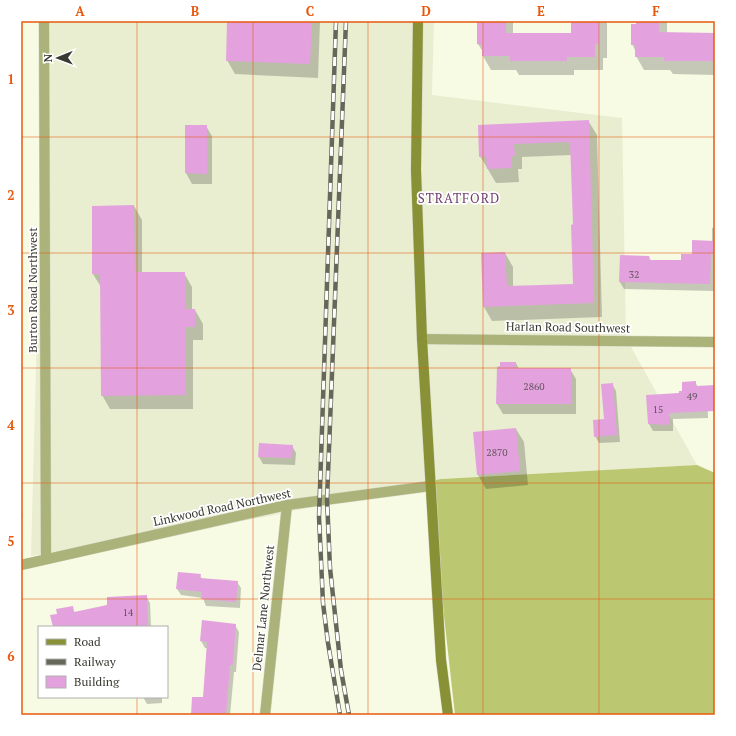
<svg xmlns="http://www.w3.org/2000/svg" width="736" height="736" font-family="'PT Serif',serif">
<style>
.built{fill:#e9eed1}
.forest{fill:#bcc771}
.shadow{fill:#0003}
.building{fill:#e3a2de}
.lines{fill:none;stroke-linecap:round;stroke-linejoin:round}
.minor-casing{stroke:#d5d8c4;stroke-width:11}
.tertiary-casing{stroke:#d5d8c4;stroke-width:11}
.secondary-casing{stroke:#d5d8c4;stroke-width:11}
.minor{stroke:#abb37b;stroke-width:10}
.tertiary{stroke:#abb37b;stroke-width:10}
.secondary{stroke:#889136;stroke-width:10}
.rail-casing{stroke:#65675a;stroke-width:4.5}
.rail{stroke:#fff;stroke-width:3;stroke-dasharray:9;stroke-linecap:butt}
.grid{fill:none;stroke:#e8590c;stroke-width:1;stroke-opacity:0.55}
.labels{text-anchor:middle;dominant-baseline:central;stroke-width:3.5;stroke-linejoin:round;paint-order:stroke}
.number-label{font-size:10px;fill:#63535c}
.street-label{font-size:12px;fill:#383930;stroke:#fff}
.neighbourhood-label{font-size:13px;letter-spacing:1px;fill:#733f70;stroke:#fff}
.neatline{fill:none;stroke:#e8590c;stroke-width:1.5}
.grid-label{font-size:13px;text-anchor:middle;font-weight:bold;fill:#e8590c}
</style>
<rect width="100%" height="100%" fill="#f7fbe4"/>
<path class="built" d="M45,21H434L432,95L622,118L626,338L697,465L441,479L270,516L31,556Z"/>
<path class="forest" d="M697,465L715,473V715H455L443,607L431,481L441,479Z"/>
<path class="shadow" d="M228,21H320L318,78L235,74L227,60Z
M478,21H513V34H572V21H607V58H603V70H574V75H519L516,70H491L483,56V52L478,44Z
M637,21H667V33L715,34V75L673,74L670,70H644L636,56V52L632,44Z
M589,122L597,135L602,317L492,321L484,307L483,254L505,253L513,267V287L574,285V225L572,155L522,157V169H518L519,182L496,183L480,156L479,126Z
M186,126H206L212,136V184H192L186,173Z
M134,206L142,220V273H184L192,287V310H195L203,324V340H193V409H110L102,395L101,287L93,274Z
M715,227L714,291L624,289L620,282L649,256L651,261H682L712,242V228Z
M516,363L519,369H570L576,379V414H503L497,404Z
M695,382L698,387L707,393L708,418L673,419V431H653L649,424L680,394Z
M612,384L616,391L620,442L599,443L595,436L605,420Z
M516,429L524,442L528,485L486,489L478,475L474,433Z
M292,446L296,453L295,465L263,464L259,457Z
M21,508L23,516L21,517Z
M200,575L202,579L237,582L241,588L240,608L206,606L203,598L181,595L177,589Z
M146,596L150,603L151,627H54L58,615L72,607L75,613Z
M235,625L239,632L236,672H234L230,715H192L204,700L207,648H205L201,641Z
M143,697H162V703L147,704Z"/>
<path class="building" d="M227,21H312L310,64L226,61Z
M477,21H506V33H571V21H599V44H595V57H567V61H510V56H482V45L477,44Z
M636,21H659V32L715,33V61H664V57H635V45H631V24H636Z
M589,120L594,303L483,307L481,253L505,252L507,286L573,284L571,225L573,224L570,142L514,144L515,156H511L512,168L487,169L486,156L479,157L478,125Z
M185,125H207V174L185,173Z
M134,205L135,272H185V309H195V327H185L186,395L101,396L100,274H92V206Z
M692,240L715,241V253H711L710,284L619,282L620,255L649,256V260H681V254H692Z
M500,362H516V368H571V404H496L497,367L500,366Z
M696,381V386L715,385V411L669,413L670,425L648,424L646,395L679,393V391H682V382Z
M613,383L617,435L594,437L593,420L604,419L601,384Z
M516,428L520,471L477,475L473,432Z
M259,443L293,445L292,458L258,457Z
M178,572L201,574L200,578L238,581L236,602L201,599L202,592L176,589Z
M147,595L148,627H53L50,615L57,614L56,609L73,606L74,612L107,605V597Z
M202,620L236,624L233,665H230L226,715H191L192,697H203L207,642L200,641Z"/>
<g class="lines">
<defs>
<path id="minor" d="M422,339L715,342"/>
<path id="tertiary" d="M44,21L46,559
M21,565L287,505L430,486
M265,715L287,505"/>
<path id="secondary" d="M418,21L416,170L422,339L441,660L448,715"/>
</defs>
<use href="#minor" class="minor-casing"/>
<use href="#tertiary" class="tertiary-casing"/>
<use href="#secondary" class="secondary-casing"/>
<use href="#minor" class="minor"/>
<use href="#tertiary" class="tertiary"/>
<use href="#secondary" class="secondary"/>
<defs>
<path id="rail" d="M336,21L319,517L323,603L328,643L340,715
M346,21L327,499L330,568L341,670L349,715"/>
</defs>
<use href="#rail" class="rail-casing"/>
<use href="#rail" class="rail"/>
</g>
<path class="grid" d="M137,21V627M253,21V715M368,21V715M483,21V715M599,21V715M21,137H715M21,253H715M21,368H715M21,483H715M21,599H715M137,697V715"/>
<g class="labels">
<g class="number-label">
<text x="634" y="274">32</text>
<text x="534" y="386">2860</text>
<text x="692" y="396">49</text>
<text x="658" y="409">15</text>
<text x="497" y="452">2870</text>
<text x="128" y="612">14</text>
</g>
<g class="street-label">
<text transform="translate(32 290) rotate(-90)">Burton Road Northwest</text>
<text transform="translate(568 327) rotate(1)">Harlan Road Southwest</text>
<text transform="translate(222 507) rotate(-12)">Linkwood Road Northwest</text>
<text transform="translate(263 608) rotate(-84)">Delmar Lane Northwest</text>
</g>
<g class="neighbourhood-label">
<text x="459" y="198">STRATFORD</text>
</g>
</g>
<rect width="736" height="736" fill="none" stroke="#ffffff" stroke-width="44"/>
<rect x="38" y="626" width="130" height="72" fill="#ffffff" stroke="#afb0ac"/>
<rect x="46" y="639" width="20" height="6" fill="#889136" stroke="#afb0ac"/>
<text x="74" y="646" font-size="12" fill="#383930">Road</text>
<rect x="46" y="659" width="20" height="6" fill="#65675a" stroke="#afb0ac"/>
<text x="74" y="666" font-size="12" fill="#383930">Railway</text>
<rect x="46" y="676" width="20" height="12" fill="#e3a2de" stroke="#afb0ac"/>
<text x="74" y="686" font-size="12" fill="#383930">Building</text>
<g transform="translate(58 58) rotate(269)" stroke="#ffffff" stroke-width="3" paint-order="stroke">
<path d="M0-3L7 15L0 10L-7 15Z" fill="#383930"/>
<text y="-6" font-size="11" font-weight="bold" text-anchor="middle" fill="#383930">N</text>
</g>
<rect x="22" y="22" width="692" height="692" class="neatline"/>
<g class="grid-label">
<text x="80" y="16">A</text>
<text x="195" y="16">B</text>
<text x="310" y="16">C</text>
<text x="426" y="16">D</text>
<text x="541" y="16">E</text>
<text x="656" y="16">F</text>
<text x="11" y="84">1</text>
<text x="11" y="200">2</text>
<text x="11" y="315">3</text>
<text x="11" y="430">4</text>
<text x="11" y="546">5</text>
<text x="11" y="661">6</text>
</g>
</svg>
